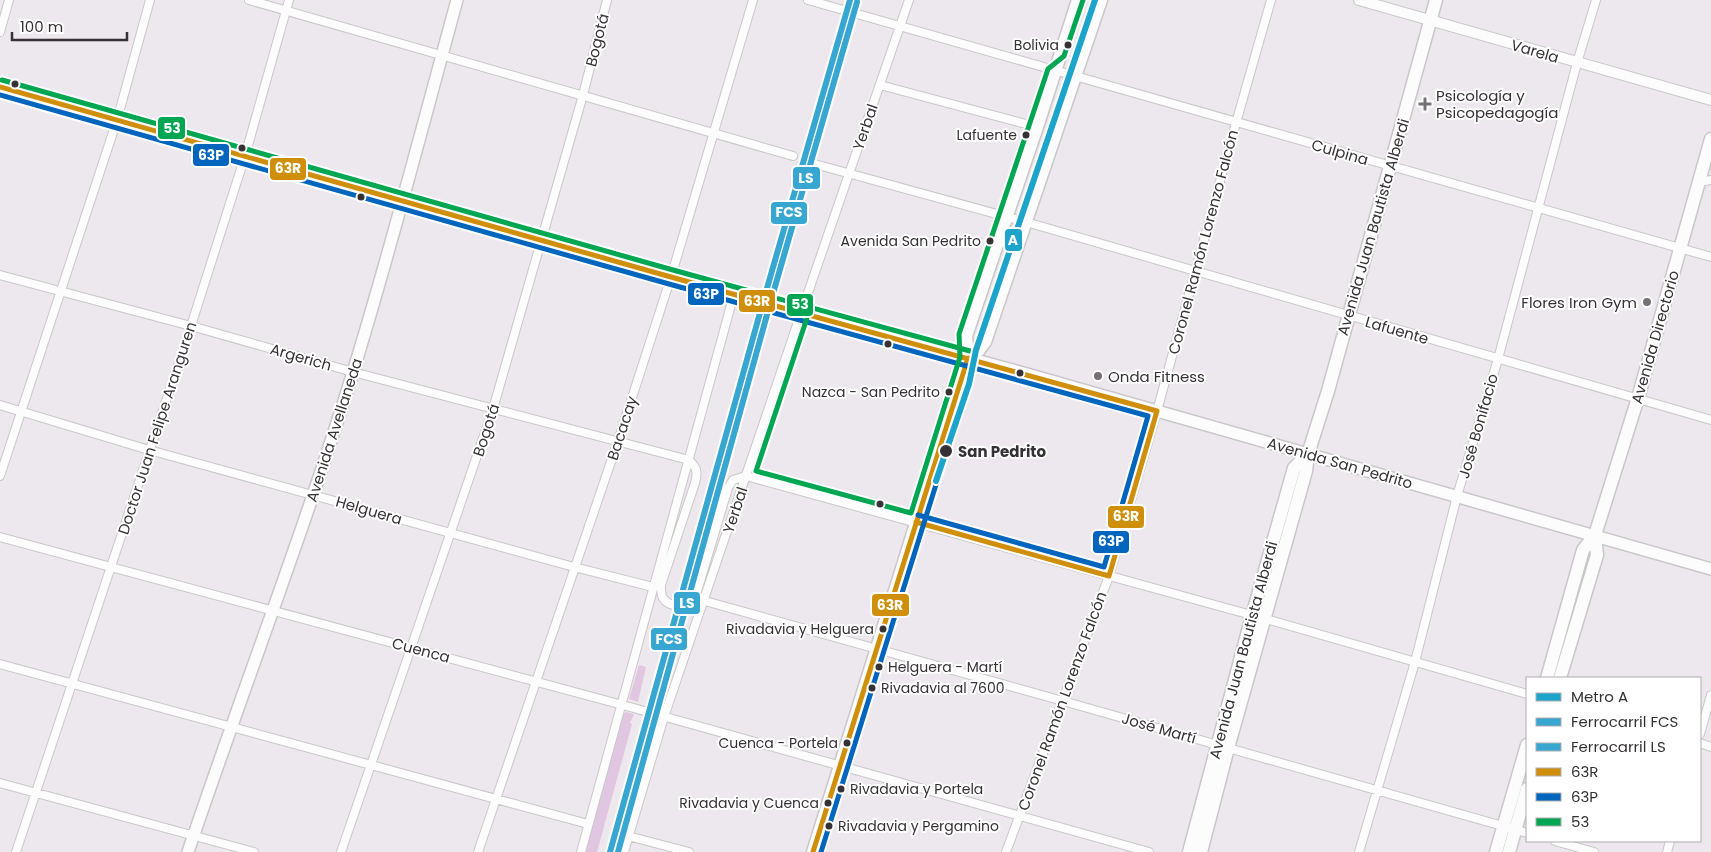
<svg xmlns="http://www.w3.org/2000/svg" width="1711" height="852" font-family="Poppins,sans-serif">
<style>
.green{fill:#e1c6e2}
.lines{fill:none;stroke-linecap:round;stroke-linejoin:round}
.minor-casing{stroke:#cac6ca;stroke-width:10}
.tertiary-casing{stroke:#cac6ca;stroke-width:12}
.secondary-casing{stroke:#cac6ca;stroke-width:14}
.primary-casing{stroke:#cac6ca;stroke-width:15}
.minor{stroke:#fcfcfc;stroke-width:8}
.tertiary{stroke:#fcfcfc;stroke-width:10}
.secondary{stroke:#fcfcfc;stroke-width:11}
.primary{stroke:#fcfcfc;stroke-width:12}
.bus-1-casing{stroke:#fff;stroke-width:9}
.bus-2-casing{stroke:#fff;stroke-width:9}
.bus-3-casing{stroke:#fff;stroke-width:9}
.bus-1{stroke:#d08f0b;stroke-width:5}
.bus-2{stroke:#0065bd;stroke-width:5}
.bus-3{stroke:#00a651;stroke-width:5}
.rail-1-casing{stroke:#fff;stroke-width:10}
.rail-2-casing{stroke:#fff;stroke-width:10}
.rail-1{stroke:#37a6d1;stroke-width:6}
.rail-2{stroke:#37a6d1;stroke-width:6}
.metro-1-casing{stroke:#fff;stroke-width:10}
.metro-1{stroke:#1ca4cb;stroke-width:6}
.bus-dot{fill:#353135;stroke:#fff;stroke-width:2}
.poi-dot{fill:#757175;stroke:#fff;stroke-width:2}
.labels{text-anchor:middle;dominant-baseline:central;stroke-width:4;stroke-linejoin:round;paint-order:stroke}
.bus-label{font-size:14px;fill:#353135;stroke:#fff;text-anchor:end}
.street-label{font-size:15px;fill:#353135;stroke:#fff}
.poi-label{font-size:15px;fill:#353135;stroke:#fff;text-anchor:start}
.stop-label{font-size:15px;font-weight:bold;fill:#353135;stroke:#fff;text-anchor:start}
.line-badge{stroke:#fff;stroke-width:2}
.badge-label{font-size:14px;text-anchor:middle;font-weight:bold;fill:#fff}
</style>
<rect width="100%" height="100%" fill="#ede8ed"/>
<path class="green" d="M639,665L646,667L638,702L629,699Z
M626,712L634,714L630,723L632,724L597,852H584L623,714Z"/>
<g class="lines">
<defs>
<path id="minor" d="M249,0L793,156
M808,0L1711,257
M0,32L9,0
M880,85L1037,127
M811,163L1026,222L1711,420
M1699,182L1711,180
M0,275L191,326L353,372L689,460C697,468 698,472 695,483L661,585C661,589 661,594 663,598C670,609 688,606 695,598L728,488L733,480L746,476
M0,405L149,450L574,567L653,587
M0,476L117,120L150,0
M746,476L1266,619L1527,694
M0,537L630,707L1149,852
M705,601L1063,701L1527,833
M0,664L588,824
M1700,734L1711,695
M1700,743L1711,747
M0,783L254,852
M628,836L689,852
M1555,841L1594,852
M16,852L191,326L245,156L289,0
M341,852L493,409L583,95L607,0
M478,852L618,441L671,277L753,0
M581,852L734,294
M624,852L664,717L801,313L909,0
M1006,852L1109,576L1157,411L1236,123L1271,0
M1359,852L1415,662L1457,496L1498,359L1577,63L1596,0
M1667,852L1670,841"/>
<path id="tertiary" d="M1359,0L1711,100"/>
<path id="secondary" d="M0,87L671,277L1020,372L1711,569
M188,852C242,692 303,534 353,372C391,249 423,124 457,0"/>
<path id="primary" d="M968,358L979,350L985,342L1101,0
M1547,678L1583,550L1595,535L1638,398L1711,139
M1560,678L1597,555L1595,535
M813,852L968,358L966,336L1037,127L1078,0
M1189,852L1252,616L1294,468L1308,454
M1201,852L1228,748L1306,471L1308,454L1328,391L1436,0
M1496,852L1527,745
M1509,852L1527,789"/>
</defs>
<use href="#minor" class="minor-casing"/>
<use href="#tertiary" class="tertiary-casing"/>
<use href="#secondary" class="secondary-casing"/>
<use href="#primary" class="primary-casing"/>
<use href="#minor" class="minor"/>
<use href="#tertiary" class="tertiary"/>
<use href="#secondary" class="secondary"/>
<use href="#primary" class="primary"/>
<defs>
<path id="bus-1" d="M0,87L671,277L1157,411L1109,576L916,522
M813,852L968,358"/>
<path id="bus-2" d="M0,95L669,284L1148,416L1104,567L918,515
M821,852L975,360"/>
<path id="bus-3" d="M2,80L673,270L970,351
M808,315L756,471L911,513L960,357L959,334L1048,69L1064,56L1083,0"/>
</defs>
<use href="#bus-1" class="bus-1-casing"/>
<use href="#bus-2" class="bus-2-casing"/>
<use href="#bus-3" class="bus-3-casing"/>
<use href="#bus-1" class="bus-1"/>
<use href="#bus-2" class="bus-2"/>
<use href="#bus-3" class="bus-3"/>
<defs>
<path id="rail-1" d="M610,852L763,302L850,0"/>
<path id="rail-2" d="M618,852L770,304L857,2"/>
</defs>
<use href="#rail-1" class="rail-1-casing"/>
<use href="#rail-2" class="rail-2-casing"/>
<use href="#rail-1" class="rail-1"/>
<use href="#rail-2" class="rail-2"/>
<defs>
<path id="metro-1" d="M936,481L969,384L976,350L1095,0"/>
</defs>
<use href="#metro-1" class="metro-1-casing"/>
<use href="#metro-1" class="metro-1"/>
</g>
<g class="bus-dot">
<circle cx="1068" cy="45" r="4.5"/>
<circle cx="15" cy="84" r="4.5"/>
<circle cx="1026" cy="135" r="4.5"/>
<circle cx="242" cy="148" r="4.5"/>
<circle cx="361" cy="197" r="4.5"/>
<circle cx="990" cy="241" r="4.5"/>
<circle cx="888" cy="344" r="4.5"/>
<circle cx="1020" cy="373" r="4.5"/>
<circle cx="949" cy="392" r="4.5"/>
<circle cx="946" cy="451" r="7"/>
<circle cx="880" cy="504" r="4.5"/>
<circle cx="883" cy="629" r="4.5"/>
<circle cx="879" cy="667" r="4.5"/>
<circle cx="872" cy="688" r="4.5"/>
<circle cx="847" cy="743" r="4.5"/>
<circle cx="841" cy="789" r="4.5"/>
<circle cx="828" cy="803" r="4.5"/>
<circle cx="829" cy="826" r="4.5"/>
</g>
<g class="poi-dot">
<path d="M1422.5 96.5h5v5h5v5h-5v5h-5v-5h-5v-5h5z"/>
<circle cx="1647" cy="302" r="5"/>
<circle cx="1098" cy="376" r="5"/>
</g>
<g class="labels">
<g class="bus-label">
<text x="1059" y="45">Bolivia</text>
<text x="1017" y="135">Lafuente</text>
<text x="981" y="241">Avenida San Pedrito</text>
<text x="940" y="392">Nazca - San Pedrito</text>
<text x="874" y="629">Rivadavia y Helguera</text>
<text x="888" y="667" text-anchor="start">Helguera - Martí</text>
<text x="881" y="688" text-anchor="start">Rivadavia al 7600</text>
<text x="838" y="743">Cuenca - Portela</text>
<text x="850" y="789" text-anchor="start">Rivadavia y Portela</text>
<text x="819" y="803">Rivadavia y Cuenca</text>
<text x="838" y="826" text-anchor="start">Rivadavia y Pergamino</text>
</g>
<g class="street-label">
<text transform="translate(597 40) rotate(-76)">Bogotá</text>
<text transform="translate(1535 51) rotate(16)">Varela</text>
<text transform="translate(865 127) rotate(-71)">Yerbal</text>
<text transform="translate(1340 152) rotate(16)">Culpina</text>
<text transform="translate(1373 227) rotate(-74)">Avenida Juan Bautista Alberdi</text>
<text transform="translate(1203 242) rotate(-75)">Coronel Ramón Lorenzo Falcón</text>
<text transform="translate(1397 330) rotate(16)">Lafuente</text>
<text transform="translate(1655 337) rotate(-74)">Avenida Directorio</text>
<text transform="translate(301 357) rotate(16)">Argerich</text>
<text transform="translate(1478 426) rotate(-74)">José Bonifacio</text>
<text transform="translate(157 428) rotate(-72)">Doctor Juan Felipe Aranguren</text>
<text transform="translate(622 428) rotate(-72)">Bacacay</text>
<text transform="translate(334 430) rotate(-72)">Avenida Avellaneda</text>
<text transform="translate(486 430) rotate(-72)">Bogotá</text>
<text transform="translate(1340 463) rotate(16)">Avenida San Pedrito</text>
<text transform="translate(369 510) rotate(16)">Helguera</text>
<text transform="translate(735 510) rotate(-72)">Yerbal</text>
<text transform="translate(421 650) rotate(15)">Cuenca</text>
<text transform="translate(1243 650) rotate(-75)">Avenida Juan Bautista Alberdi</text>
<text transform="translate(1062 701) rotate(-70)">Coronel Ramón Lorenzo Falcón</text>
<text transform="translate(1159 728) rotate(16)">José Martí</text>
</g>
<g class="poi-label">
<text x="1436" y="95">Psicología y<tspan x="1436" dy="17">Psicopedagogía</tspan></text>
<text x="1637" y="302" text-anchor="end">Flores Iron Gym</text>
<text x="1108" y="376">Onda Fitness</text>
</g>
<g class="stop-label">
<text x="958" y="451">San Pedrito</text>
</g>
</g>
<g class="line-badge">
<rect x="157" y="116" width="29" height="24" rx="5" fill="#00a651"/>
<rect x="192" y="143" width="38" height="24" rx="5" fill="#0065bd"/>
<rect x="269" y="157" width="38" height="24" rx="5" fill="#d08f0b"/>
<rect x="792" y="166" width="29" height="24" rx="5" fill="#37a6d1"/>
<rect x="770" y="201" width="38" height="24" rx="5" fill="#37a6d1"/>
<rect x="1004" y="228" width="19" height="24" rx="5" fill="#1ca4cb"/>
<rect x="687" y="282" width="38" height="24" rx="5" fill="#0065bd"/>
<rect x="738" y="289" width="38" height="24" rx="5" fill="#d08f0b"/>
<rect x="786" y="293" width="28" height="24" rx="5" fill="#00a651"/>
<rect x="1107" y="505" width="38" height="24" rx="5" fill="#d08f0b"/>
<rect x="1092" y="530" width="38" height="24" rx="5" fill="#0065bd"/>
<rect x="673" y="591" width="28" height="24" rx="5" fill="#37a6d1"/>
<rect x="871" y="593" width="39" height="24" rx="5" fill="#d08f0b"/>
<rect x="650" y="627" width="38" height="24" rx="5" fill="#37a6d1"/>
</g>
<g class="badge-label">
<text x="172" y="133">53</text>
<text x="211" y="160">63P</text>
<text x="288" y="173">63R</text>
<text x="806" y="183">LS</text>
<text x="789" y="217">FCS</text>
<text x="1013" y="245">A</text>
<text x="706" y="299">63P</text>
<text x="757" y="306">63R</text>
<text x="800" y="309">53</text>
<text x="1126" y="521">63R</text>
<text x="1111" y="546">63P</text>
<text x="687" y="608">LS</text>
<text x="890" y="610">63R</text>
<text x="669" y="644">FCS</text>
</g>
<rect x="1526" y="677" width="175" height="165" fill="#ffffff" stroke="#aeadae"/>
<rect x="1536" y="693" width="25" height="8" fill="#1ca4cb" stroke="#aeadae"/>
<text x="1571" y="702" font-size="15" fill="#353135">Metro A</text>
<rect x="1536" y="718" width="25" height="8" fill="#37a6d1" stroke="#aeadae"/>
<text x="1571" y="727" font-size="15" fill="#353135">Ferrocarril FCS</text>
<rect x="1536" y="743" width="25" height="8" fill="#37a6d1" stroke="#aeadae"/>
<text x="1571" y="752" font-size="15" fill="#353135">Ferrocarril LS</text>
<rect x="1536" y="768" width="25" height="8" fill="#d08f0b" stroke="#aeadae"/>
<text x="1571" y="777" font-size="15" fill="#353135">63R</text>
<rect x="1536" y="793" width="25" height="8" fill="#0065bd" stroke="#aeadae"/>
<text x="1571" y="802" font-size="15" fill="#353135">63P</text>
<rect x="1536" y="818" width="25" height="8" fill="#00a651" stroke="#aeadae"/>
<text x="1571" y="827" font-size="15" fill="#353135">53</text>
<path d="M12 32v8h115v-8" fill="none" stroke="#353135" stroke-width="2.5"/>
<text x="20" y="32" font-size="15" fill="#353135" stroke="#ffffff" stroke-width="4" paint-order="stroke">100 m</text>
</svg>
